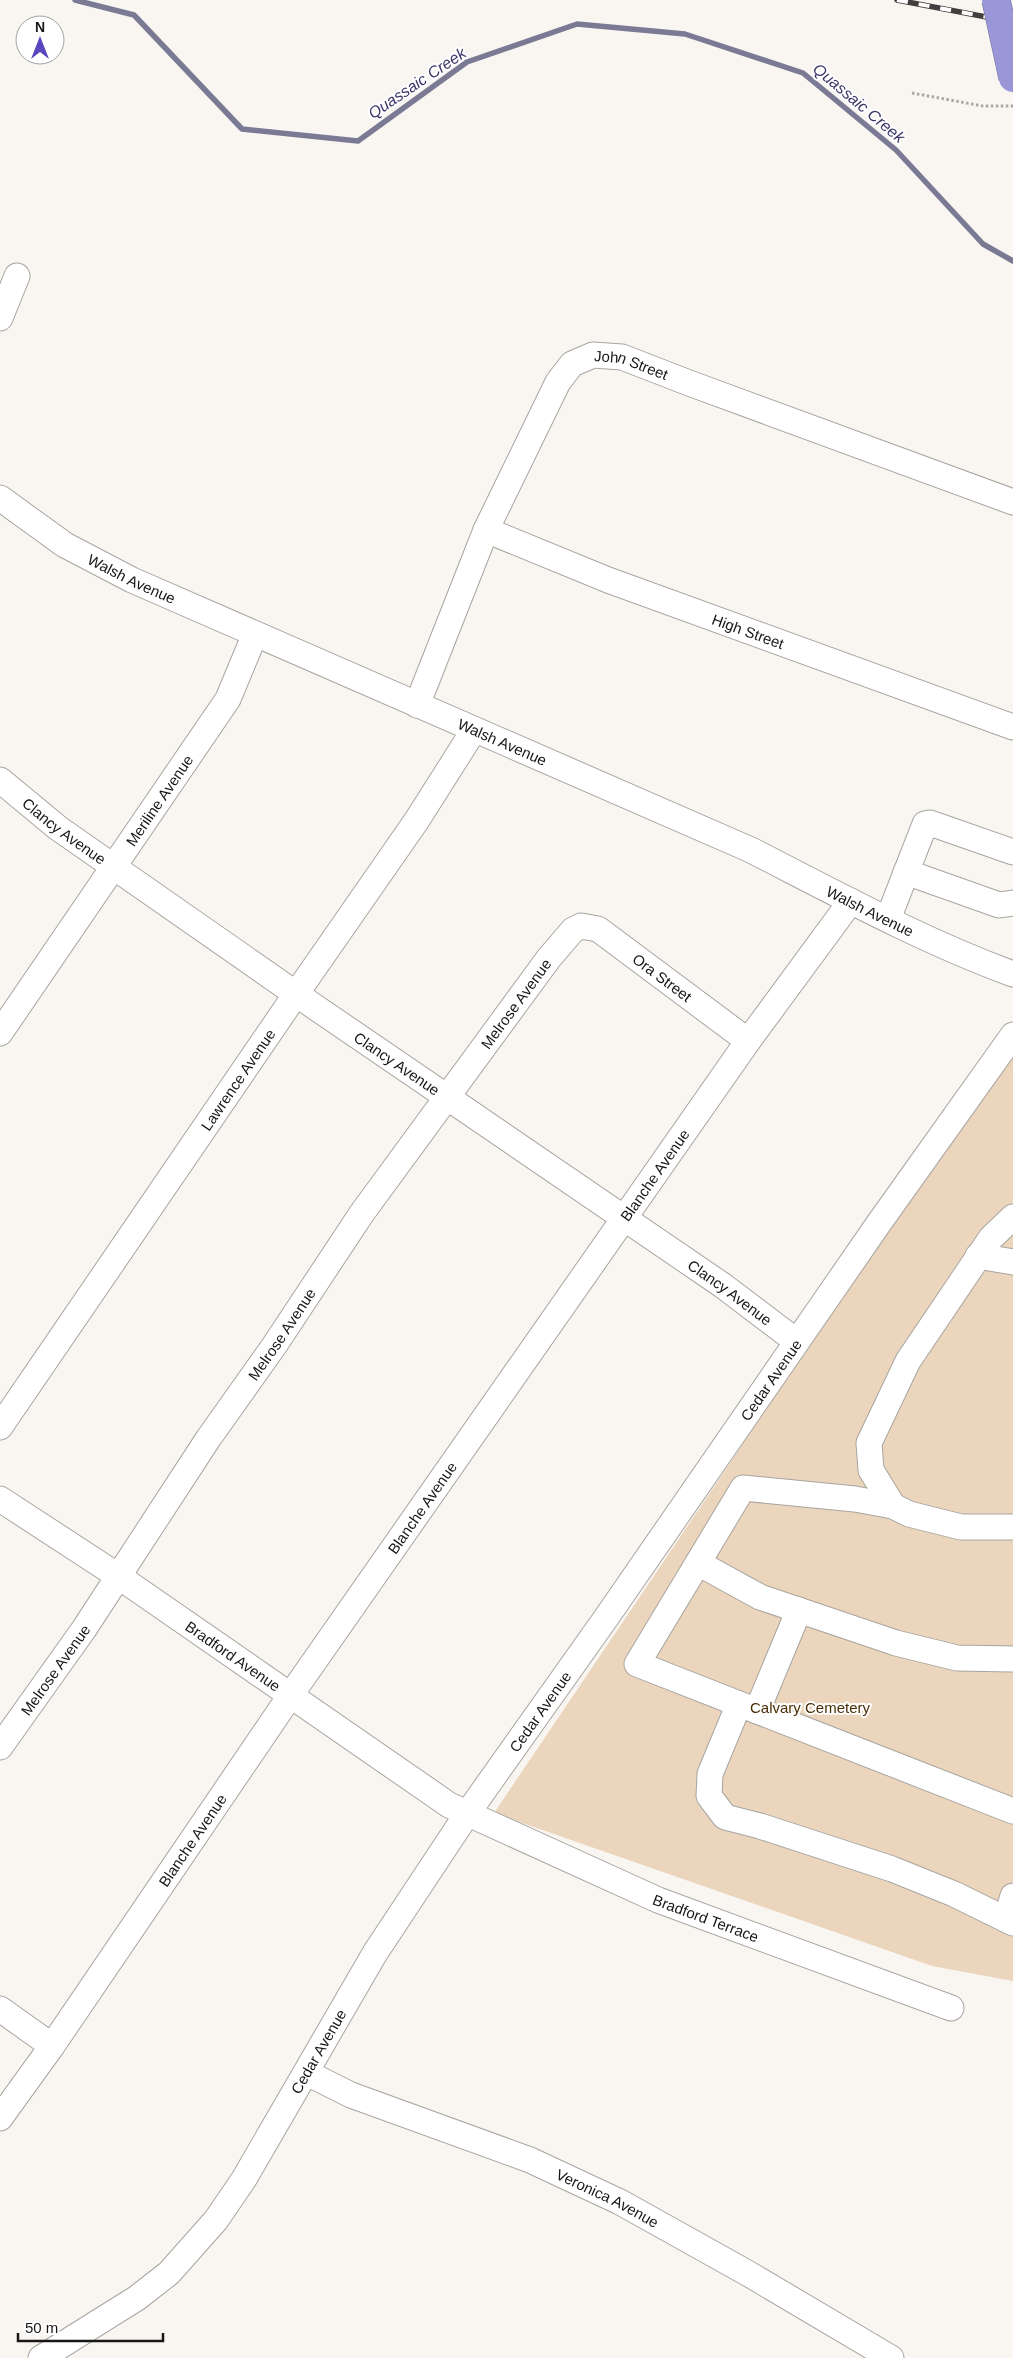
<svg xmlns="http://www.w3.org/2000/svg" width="1013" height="2358" font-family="Helvetica,sans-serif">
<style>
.green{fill:#ebd5bc}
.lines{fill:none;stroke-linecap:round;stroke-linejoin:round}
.stream{stroke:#7a7a94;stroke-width:5.5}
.minor-casing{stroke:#a8a5a1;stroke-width:27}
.path{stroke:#aaa8a5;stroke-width:3;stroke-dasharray:2.5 2.5;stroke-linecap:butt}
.minor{stroke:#fff;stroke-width:25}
.rail-casing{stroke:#42403f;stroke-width:5.5}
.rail{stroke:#fff;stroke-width:4;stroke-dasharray:11;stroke-linecap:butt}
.highway-bridge-casing{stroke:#6c6a94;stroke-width:29;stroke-linecap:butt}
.highway-bridge{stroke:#9997d8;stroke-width:28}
.labels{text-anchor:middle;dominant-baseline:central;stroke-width:4;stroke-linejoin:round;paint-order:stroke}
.street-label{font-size:15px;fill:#181716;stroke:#fff}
.park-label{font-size:15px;fill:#4a2e04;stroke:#fff}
.water-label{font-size:16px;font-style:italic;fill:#3b3769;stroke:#fff}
</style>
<rect width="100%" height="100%" fill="#f9f6f2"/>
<path class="green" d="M1013,1050V1981L932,1966L494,1813L757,1423Z"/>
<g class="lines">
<path class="stream" d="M75,0L134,15L242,129L358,141L467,62L577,24L685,34L803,73L896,150L983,244L1013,261"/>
<defs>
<g id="minor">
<path d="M0,318L17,276"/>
<path id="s1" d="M0,498L65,545L132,580L751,850C837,894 923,941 1013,974"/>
<path id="s2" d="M486,530L608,580L1013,727"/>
<path id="s3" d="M417,705L486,530L558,382L572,364L593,355L622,357L689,383L1013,502"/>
<path id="s4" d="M0,780L58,828L296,994L722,1285L796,1341"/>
<path d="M906,872L999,905L1013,903"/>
<path d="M888,919L925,824L930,823L1013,852"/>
<path id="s5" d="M0,1033L228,699L255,634"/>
<path d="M978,1256L1013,1262"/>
<path id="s6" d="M0,1427L296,994L417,820L474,730"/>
<path id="s7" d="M0,1499L118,1576L449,1805L658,1900L951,2008"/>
<path d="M893,1506L871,1470L869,1443L908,1361L991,1238L1013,1217"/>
<path d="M1013,1527H961L909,1514L893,1506L855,1499L743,1488L637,1664L1013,1811"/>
<path d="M698,1563L760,1597L896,1643L957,1658L1013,1659"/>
<path d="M739,1704L710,1774L709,1796L725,1817L760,1826L892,1869L954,1894L1013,1923"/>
<path d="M757,1711L799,1610"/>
<path id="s8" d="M0,1747L84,1629L208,1439L274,1346L362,1213L549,958L573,930L581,926L598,929L748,1041"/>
<path d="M1006,1919L1013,1896"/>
<path d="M0,2009L52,2046"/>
<path id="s9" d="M307,2073L351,2095L530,2160L620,2202L749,2274L891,2358"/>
<path id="s10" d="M0,2118L52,2046L290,1696L748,1041L851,901"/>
<path id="s11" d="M41,2358L137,2298L169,2273L216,2220L244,2179L375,1953L467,1814L606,1618L879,1223L1013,1035"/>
</g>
</defs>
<use href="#minor" class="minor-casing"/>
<path class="path" d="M912,93L983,106H1013"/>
<use href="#minor" class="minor"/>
<defs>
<path id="rail" d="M897,0L1013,22"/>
</defs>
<use href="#rail" class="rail-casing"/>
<use href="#rail" class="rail"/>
<defs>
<path id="highway-bridge" d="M996,0L1013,78"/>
</defs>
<use href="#highway-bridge" class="highway-bridge-casing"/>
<use href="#highway-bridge" class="highway-bridge"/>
</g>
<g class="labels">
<g class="street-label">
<text stroke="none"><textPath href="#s3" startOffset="438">John Street</textPath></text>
<text stroke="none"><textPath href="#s1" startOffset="155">Walsh Avenue</textPath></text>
<text stroke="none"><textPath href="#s2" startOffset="281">High Street</textPath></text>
<text stroke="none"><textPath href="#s1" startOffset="560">Walsh Avenue</textPath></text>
<text stroke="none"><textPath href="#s5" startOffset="282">Meriline Avenue</textPath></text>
<text stroke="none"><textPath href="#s4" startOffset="82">Clancy Avenue</textPath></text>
<text stroke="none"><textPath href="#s1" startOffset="965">Walsh Avenue</textPath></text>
<text stroke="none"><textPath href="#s8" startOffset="1105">Ora Street</textPath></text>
<text stroke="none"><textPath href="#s8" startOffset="905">Melrose Avenue</textPath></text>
<text stroke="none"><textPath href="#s4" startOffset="488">Clancy Avenue</textPath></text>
<text stroke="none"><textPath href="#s6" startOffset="421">Lawrence Avenue</textPath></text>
<text stroke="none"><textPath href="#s10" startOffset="1148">Blanche Avenue</textPath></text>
<text stroke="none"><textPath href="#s4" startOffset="892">Clancy Avenue</textPath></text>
<text stroke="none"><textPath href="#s8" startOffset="500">Melrose Avenue</textPath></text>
<text stroke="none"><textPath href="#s11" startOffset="1232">Cedar Avenue</textPath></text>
<text stroke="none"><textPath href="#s10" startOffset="742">Blanche Avenue</textPath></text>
<text stroke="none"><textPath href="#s7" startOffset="281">Bradford Avenue</textPath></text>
<text stroke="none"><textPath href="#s8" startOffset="95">Melrose Avenue</textPath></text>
<text stroke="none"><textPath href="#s11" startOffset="828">Cedar Avenue</textPath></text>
<text stroke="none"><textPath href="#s10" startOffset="338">Blanche Avenue</textPath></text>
<text stroke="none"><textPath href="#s7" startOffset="824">Bradford Terrace</textPath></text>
<text stroke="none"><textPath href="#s11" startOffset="422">Cedar Avenue</textPath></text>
<text stroke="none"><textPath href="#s9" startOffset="326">Veronica Avenue</textPath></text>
</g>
<g class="park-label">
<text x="810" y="1707">Calvary Cemetery</text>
</g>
<g class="water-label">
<text transform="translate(417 83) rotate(-34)">Quassaic Creek</text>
<text transform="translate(859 103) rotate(40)">Quassaic Creek</text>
</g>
</g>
<g transform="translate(40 40)"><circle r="24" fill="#ffffff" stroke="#a3a2a2"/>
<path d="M0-4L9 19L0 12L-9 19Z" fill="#5a46be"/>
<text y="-8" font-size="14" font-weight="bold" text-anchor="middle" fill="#181716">N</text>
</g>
<path d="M18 2333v8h145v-8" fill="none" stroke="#181716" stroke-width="2.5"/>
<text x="25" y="2333" font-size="15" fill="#181716" stroke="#ffffff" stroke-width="4" paint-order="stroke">50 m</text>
</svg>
